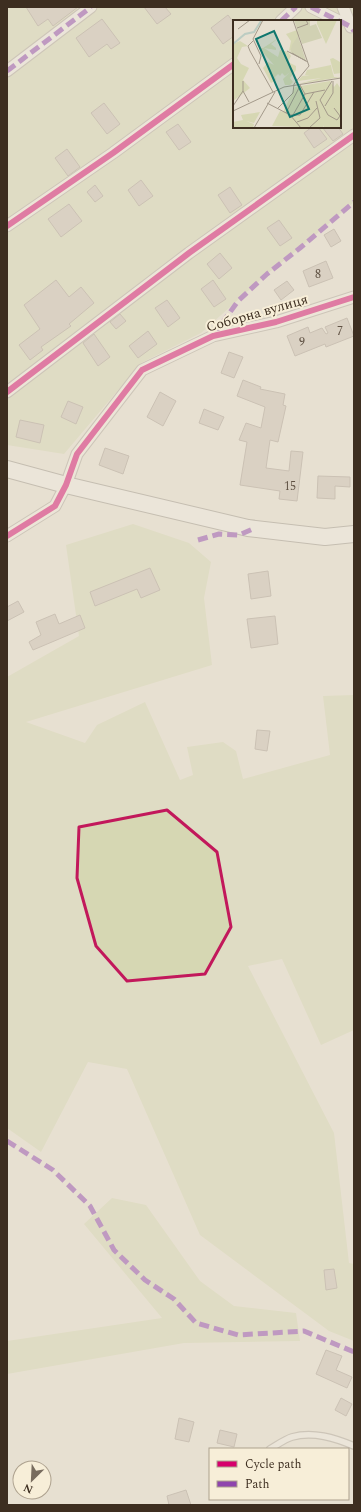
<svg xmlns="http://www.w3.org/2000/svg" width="361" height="1512" font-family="Spectral,serif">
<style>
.green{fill:#d6d7b3;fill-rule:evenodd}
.building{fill:#cbbfb2;stroke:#a89c90}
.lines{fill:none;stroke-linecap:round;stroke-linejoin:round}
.service-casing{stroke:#ada599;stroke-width:8}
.minor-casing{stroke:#ada599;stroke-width:13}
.secondary-casing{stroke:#9c958a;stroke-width:18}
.service{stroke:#efebe3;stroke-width:5.5}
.minor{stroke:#efebe3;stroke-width:11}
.secondary{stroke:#efebe3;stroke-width:16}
.quiet{stroke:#8e44ad;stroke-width:5;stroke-dasharray:10 5;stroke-linecap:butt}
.cycleway-casing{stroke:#f7eed8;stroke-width:8}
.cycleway{stroke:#d6006c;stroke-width:6}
.marked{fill:none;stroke:#c2185b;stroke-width:3;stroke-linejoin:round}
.labels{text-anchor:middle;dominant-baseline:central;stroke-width:4;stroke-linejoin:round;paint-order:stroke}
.number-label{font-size:12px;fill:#605244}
.street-label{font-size:14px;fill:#3d2e20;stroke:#f7eed8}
.inset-river{fill:none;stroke:#bcccc2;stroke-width:2}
.inset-road{fill:none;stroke:#a3998a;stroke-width:1}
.view{fill:#0f766e;fill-opacity:0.15;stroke:#0f766e;stroke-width:2}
.inset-edge{fill:none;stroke:#3d2e20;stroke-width:2}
</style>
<rect width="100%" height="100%" fill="#e7e0d1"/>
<path class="green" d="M7,7H354V202L300,248L267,274L201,333L141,363L64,454L7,445ZM234,21H340V127H234Z
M133,524L189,543L211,562L204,598L212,665L26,722L85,743L97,725L145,702L180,780L193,775L187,747L223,742L236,751L243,779L330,755L323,696L354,695V1030L321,1045L282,959L248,966L334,1133L349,1263L354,1264V1341L329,1331L200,1235L127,1069L88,1062L41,1152L7,1128V677L79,636L66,545Z
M112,1198L146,1205L200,1281L234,1306L296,1313L300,1341L184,1343L7,1374V1341L162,1318L84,1224Z"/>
<path class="building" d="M26,7H78L53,26L48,19L38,26Z
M144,7H165L171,14L157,24Z
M228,15L234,23V36L223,44L211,28Z
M102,19L120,43L111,49L107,44L89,57L76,38Z
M104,103L120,124L107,134L91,113Z
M178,124L191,142L179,150L166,132Z
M312,127H318L327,139L314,148L304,133Z
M322,127H338L343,134L333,141Z
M67,149L80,167L68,176L55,158Z
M141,180L153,196L139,206L128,190Z
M95,185L103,196L95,202L87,192Z
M230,187L242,205L230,213L218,195Z
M69,204L82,221L61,237L48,219Z
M279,220L292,238L280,246L267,228Z
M334,229L341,241L331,247L324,235Z
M220,253L232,268L219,279L207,264Z
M326,261L333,278L309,287L303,271Z
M56,280L69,297L81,287L94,303L69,324L71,326L41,347L43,350L30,360L19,345L40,329L24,305Z
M213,280L226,299L214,307L201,289Z
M287,281L294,290L281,300L274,290Z
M167,300L180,318L168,327L155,308Z
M120,314L126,321L116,329L110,322Z
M347,318L354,336L326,347L325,344L295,356L287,336L308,327L310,333L322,328L326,334L328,333L325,327Z
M148,331L157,344L138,358L129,346Z
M94,334L110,357L98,366L83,343Z
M229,352L243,357L234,378L221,373Z
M243,380L261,387L260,389L285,394L283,405L286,406L278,442L270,440L266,468L289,471L291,451L303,452L297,501L279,499L280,491L240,485L247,442L239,440L246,423L261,428L265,407L237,396Z
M160,392L176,401L163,426L147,417Z
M68,401L83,407L76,424L61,417Z
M204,409L224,417L218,430L199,423Z
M20,420L44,425L40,443L16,437Z
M105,448L129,456L123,474L99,465Z
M318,476L350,477V487L335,486V499L317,498Z
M150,568L160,590L141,598L137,589L95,606L90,592Z
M268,571L271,596L251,599L248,574Z
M18,601L24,612L7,621V607Z
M55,614L59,624L80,615L85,628L33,650L29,642L41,635L36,622Z
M275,616L278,644L251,648L247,619Z
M257,730L270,731L267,751L255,749Z
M334,1269L337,1288L326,1290L324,1270Z
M326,1350L342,1356L336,1370L352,1377L347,1388L316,1374Z
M341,1398L352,1404L346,1416L335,1410Z
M179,1418L194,1422L189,1442L175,1439Z
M220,1430L237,1434L234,1447L217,1443Z
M186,1490L191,1505H169L167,1496Z"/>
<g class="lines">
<defs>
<path id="service" d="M270,1449C277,1445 285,1439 292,1437C313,1431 335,1438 354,1446"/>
<path id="minor" d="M311,7L339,21
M343,7L351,27
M281,21L296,7
M7,71L91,7
M7,226L113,153L234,64
M7,392L189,253L354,135
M7,536L55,506L66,485L77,454L142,370L213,336L276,322L354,297"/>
<path id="secondary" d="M7,469L66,485L248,528L325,537L354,534"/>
</defs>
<use href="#service" class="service-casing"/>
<use href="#minor" class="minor-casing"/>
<use href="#secondary" class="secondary-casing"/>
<use href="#service" class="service"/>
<use href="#minor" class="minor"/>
<use href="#secondary" class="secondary"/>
<path class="quiet" d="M311,7L339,21
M281,21L296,7
M340,21L351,27L354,31
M7,71L91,7
M213,336L238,301L267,274L300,248L354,202
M198,540L219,534L239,535L253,529
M7,1141L53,1170L90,1206L114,1250L145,1280L174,1299L196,1323L238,1335L304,1331L354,1352"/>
<defs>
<path id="cycleway" d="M7,226L113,153L234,64
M7,392L189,253L354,135
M7,536L55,506L66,485L77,454L142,370L213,336L276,322L354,297"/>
</defs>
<use href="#cycleway" class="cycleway-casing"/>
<use href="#cycleway" class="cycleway"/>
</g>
<path d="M0 0H361V1512H0ZM167,810L217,852L231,927L205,974L127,981L96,946L77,878L79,827Z" fill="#e7e0d1" fill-opacity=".55" fill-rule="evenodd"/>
<path class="marked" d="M167,810L217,852L231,927L205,974L127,981L96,946L77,878L79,827Z"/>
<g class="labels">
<g class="number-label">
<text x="318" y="274">8</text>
<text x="340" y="331">7</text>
<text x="302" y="342">9</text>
<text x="290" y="486">15</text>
</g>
<g class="street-label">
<text transform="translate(257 313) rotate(-16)">Соборна вулиця</text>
</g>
</g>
<g transform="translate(233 20)">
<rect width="108" height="108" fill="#e7e0d1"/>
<path d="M84,0H104L93,24L84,4ZM64,10L66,14L64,28L56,31L58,21L53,14ZM47,17L38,24L43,28V30L31,28L45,37L47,30L55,32L58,36L55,42L63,46V50L57,58L60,62L57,65H52L50,59L57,52L52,56L49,53L47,56L45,54L42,57L43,60L38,63L30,48L35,42L41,45L26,28H30ZM7,21L15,26L9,27L4,38L8,44L16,48L10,60L17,68L0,81V24ZM100,38L107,42L108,53L101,54L97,39ZM98,45L99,50L88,52L99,50L101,57H108L65,64L88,58L65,61L69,56L77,55H72L74,50ZM97,61L101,67L104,63L108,69V108H91L90,105V108L39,106L47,91L50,92L62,67ZM27,92L21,103L13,101L21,104L20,108H0V102L10,100L8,95Z" fill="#d6d7b3"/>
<path d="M61,0H77V6L83,4L89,18L69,24ZM65,16L73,41L57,33L59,25Z" fill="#d1d1b3"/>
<path class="inset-river" d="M0,24L12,14L21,12L28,1"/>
<path class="inset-road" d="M64,8L75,4L73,0M5,9L17,0M20,21L15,26L17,31L40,72M54,31L75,42M59,33L73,41M26,44L28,36L20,19L30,0M99,61L87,80L95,95L104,100L107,96L101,88M67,65L72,74L92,70M10,71L16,82M34,83L57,95H67L81,72M0,86L10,71V61M92,86L100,73V61M44,89L60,73L61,64L76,46L60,0M0,91L51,67L108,58M53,93L67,66M60,95L72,74M58,96L68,108M64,102L75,98L84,88M21,108L42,72M76,108L87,98L83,81"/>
<path class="view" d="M41,11L76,89L57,97L23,19Z"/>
<rect width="108" height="108" class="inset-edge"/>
</g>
<rect width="361" height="1512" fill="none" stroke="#3d2e20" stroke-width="16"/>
<rect x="209" y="1448" width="140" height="52" fill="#f7eed8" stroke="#ada18e"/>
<rect x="217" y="1461" width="20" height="6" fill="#d6006c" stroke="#ada18e"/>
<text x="245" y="1468" font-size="12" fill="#3d2e20">Cycle path</text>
<rect x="217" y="1481" width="20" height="6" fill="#8e44ad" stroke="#ada18e"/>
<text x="245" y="1488" font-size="12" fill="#3d2e20">Path</text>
<g transform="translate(32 1480) rotate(204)"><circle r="19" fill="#f7eed8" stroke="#ada18e"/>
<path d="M0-3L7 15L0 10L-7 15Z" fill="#786c5e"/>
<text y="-6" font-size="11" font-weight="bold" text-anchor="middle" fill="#3d2e20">N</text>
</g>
</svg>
